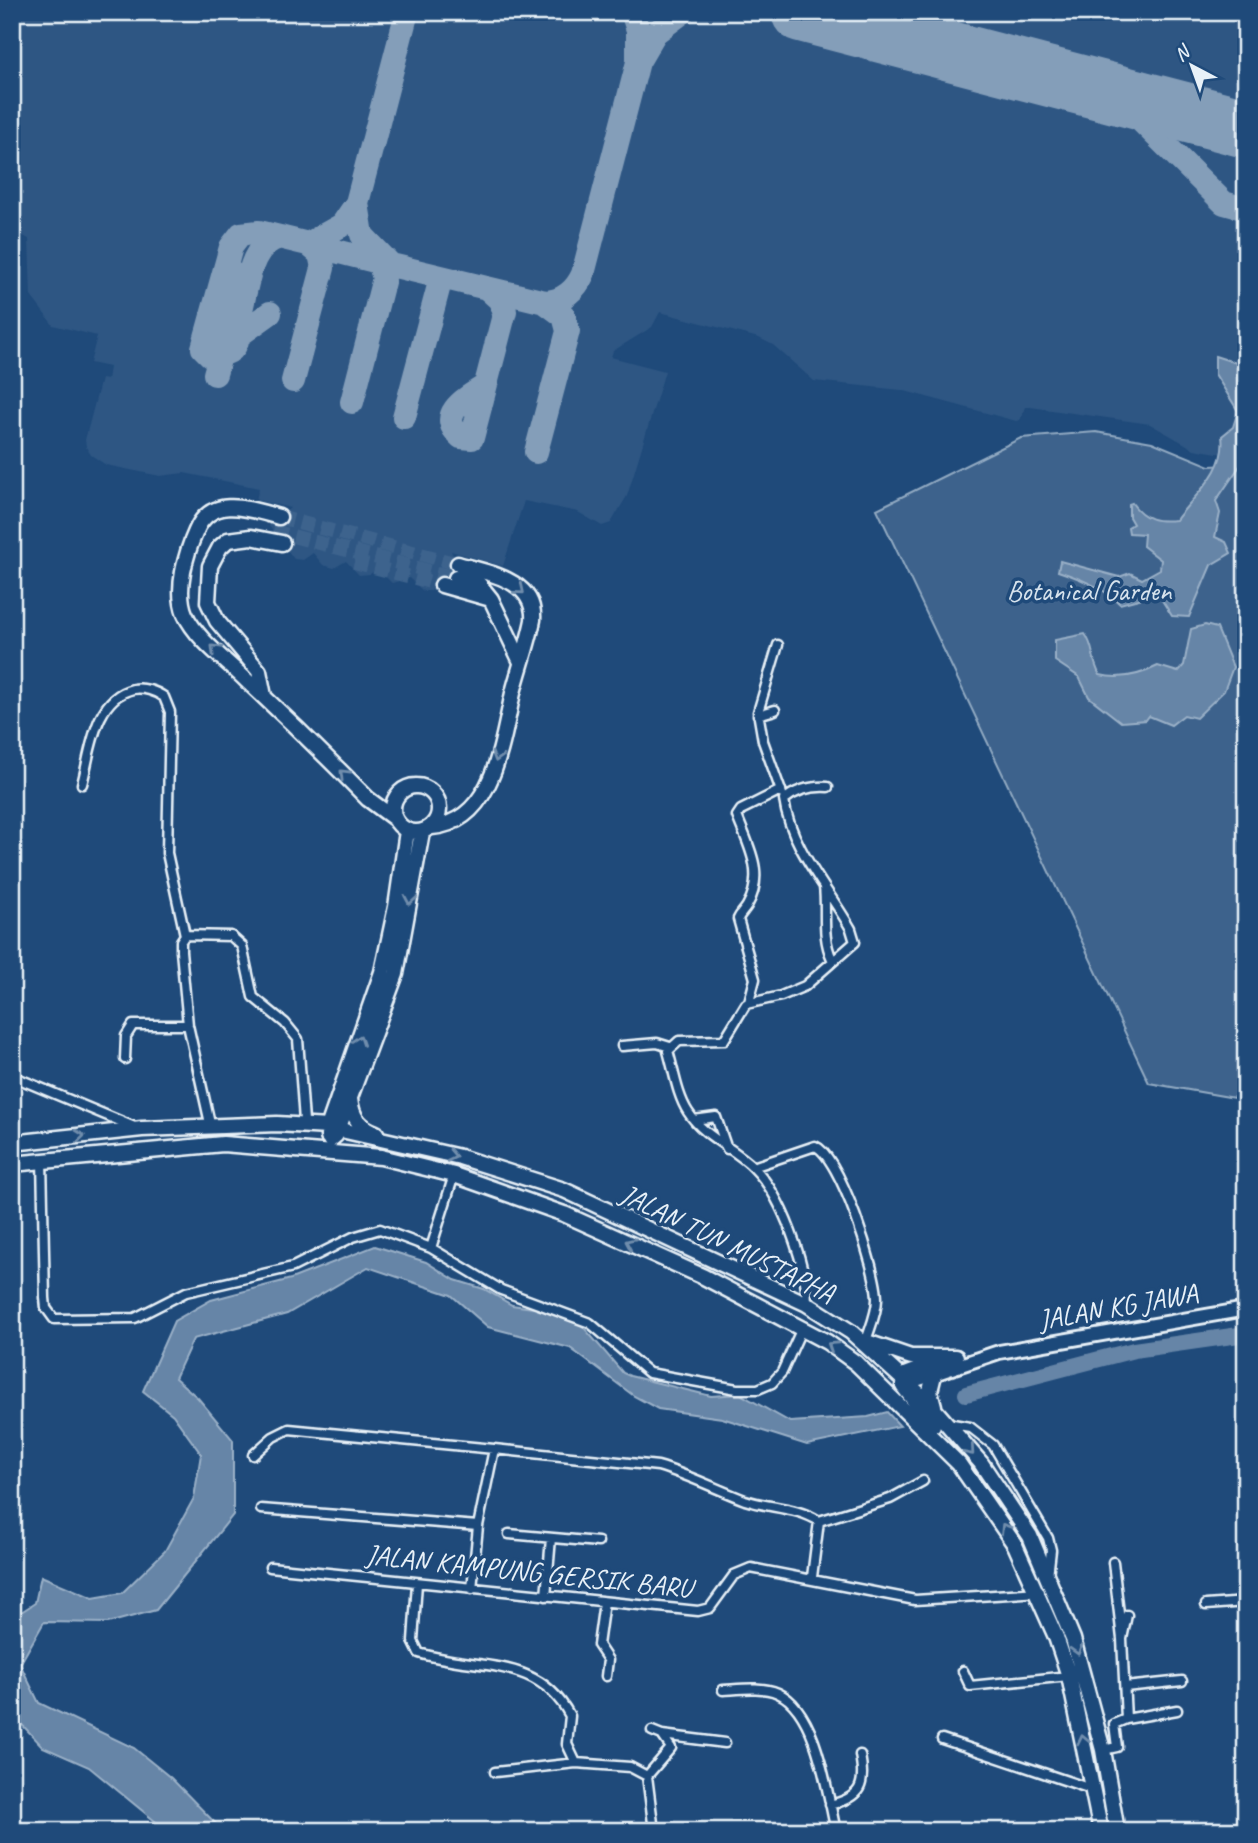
<svg xmlns="http://www.w3.org/2000/svg" width="1258" height="1843" font-family="Caveat,sans-serif">
<style>
.built{fill:#2e5683}
.green{fill:#3c628c;stroke:#92aac2;stroke-width:2}
.water{fill:#6685a7;stroke:#9ab0c7;stroke-width:2}
.lines{fill:none;stroke-linecap:round;stroke-linejoin:round}
.river{stroke:#6685a7;stroke-width:16}
.taxiway{stroke:#849eb9;stroke-width:24}
.runway{stroke:#849eb9;stroke-width:60}
.primary-tunnel{stroke:#3d638d;stroke-width:14;stroke-dasharray:14 7;stroke-linecap:butt}
.minor-casing{stroke:#e8f1f8;stroke-width:13}
.secondary-casing{stroke:#e8f1f8;stroke-width:18}
.primary-casing{stroke:#e8f1f8;stroke-width:19}
.minor{stroke:#1f4a7a;stroke-width:8}
.secondary{stroke:#1f4a7a;stroke-width:12}
.primary{stroke:#1f4a7a;stroke-width:14}
.oneway{stroke:#6f8dac}
.labels{text-anchor:middle;dominant-baseline:central;stroke-width:7;stroke-linejoin:round;paint-order:stroke}
.park-label{font-size:28px;fill:#d7e3ed;stroke:#1f4a7a}
.street-label{font-size:28px;fill:#e8f1f8;stroke:#1f4a7a}
</style>
<rect width="100%" height="100%" fill="#1f4a7a"/>
<filter id="ink" filterUnits="userSpaceOnUse"><feTurbulence type="fractalNoise" baseFrequency=".0143" numOctaves="2"/><feDisplacementMap in="SourceGraphic" scale="14" xChannelSelector="R" yChannelSelector="G"/><feConvolveMatrix kernelMatrix="1 2 1 2 8 2 1 2 1" color-interpolation-filters="sRGB"/></filter>
<g filter="url(#ink)">
<path class="built" d="M12,12H1246V458L1194,449L1150,424L1030,407H1025L1020,420L1016,421L901,390L814,381L773,345L759,338L660,312L652,327L613,351L611,357L665,371L627,496L611,523L602,526L578,512L524,501L503,566L451,551L463,574L431,591H423L409,578L392,583L378,569L370,574L359,575L346,561L334,568L323,565L313,553L303,560L294,559L269,526L290,508L256,500L259,488L184,473L160,476L106,465L91,455L86,447L85,440L101,379L107,380L109,367L90,363L97,336L53,325L31,296L29,239L12,230Z"/>
<path class="green" d="M1096,432L1152,442L1210,466L1246,464V1100L1149,1083L877,509L1021,438Z"/>
<path class="water" d="M1215,356L1246,366V457L1216,501L1220,513L1215,537L1226,542L1231,553L1211,565L1189,617L1172,616L1158,594L1120,604C1105,588 1079,578 1058,571L1060,561L1119,577L1130,573L1142,579L1160,569L1161,560L1143,546L1144,534L1129,533L1128,527L1133,524L1129,517V504L1132,503C1144,520 1157,522 1176,520C1195,494 1227,471 1222,436L1233,427L1238,411L1215,374Z
M1205,625L1217,628L1233,667L1224,691L1196,718L1184,715L1171,725L1149,716L1146,720L1121,722L1089,697L1079,677L1055,661V640L1085,634C1095,647 1091,661 1100,675C1120,680 1140,675 1158,666L1178,672L1184,665L1191,629Z
M375,1246L426,1262L455,1280L484,1289L512,1305L554,1311L580,1323L623,1373L630,1376L711,1396L740,1394L790,1422L868,1417L887,1412L900,1426L807,1445L722,1418L658,1409L634,1396L570,1348L488,1327L451,1295L368,1267L287,1314L193,1339L175,1378L198,1398L233,1440V1515L156,1610L108,1623L44,1622L20,1664L39,1703L134,1748L171,1778L223,1831H167L89,1767L43,1747L12,1714V1618L35,1603L41,1576L93,1598L122,1593L165,1551L194,1498L201,1454L173,1415L143,1391L174,1321L211,1300L291,1279Z"/>
<g class="lines">
<path class="river" d="M966,1394L1134,1350L1246,1334"/>
<path class="taxiway" d="M407,12L357,203L362,235L391,265L545,302C563,301 576,290 583,274L638,62V30L632,12
M891,12L903,31L935,47
M808,14L836,12
M638,62L655,33L683,12
M1098,90L1125,105L1224,203L1246,209
M270,313L238,336C236,352 226,355 210,355L203,348L231,247L241,234L259,232L308,244L342,225L357,203
M240,314C248,286 248,244 281,237
M215,374L234,306L227,290L230,271
M293,381L323,268L320,254L308,244L379,262L384,278L352,402
M485,386C466,398 435,415 461,437L472,438L505,311L499,299L489,290
M404,417L441,278
M536,452L568,331L564,316L545,302"/>
<path class="runway" d="M801,12L1246,128"/>
<path class="primary-tunnel" d="M279,517L458,564
M273,531L456,578
M354,562L442,585"/>
<defs>
<path id="minor" d="M778,645L758,712L763,741L782,794
M758,715L775,710
M82,784C91,751 94,698 133,689C143,687 156,691 164,697L170,712L167,853L185,935L181,941V951L188,1025L211,1128
M824,887C827,911 821,936 832,959
M185,935L231,936L242,946L253,997L285,1023L298,1039L304,1121
M749,1002L755,979L738,919C740,914 744,911 747,906C766,873 748,846 737,816L741,810L781,790
M622,1046L657,1043L670,1047
M125,1059L126,1036L133,1025H188
M12,1076L132,1126
M694,1120L716,1117L727,1149
M42,1160L45,1298L46,1308L54,1319L135,1318L186,1292L293,1267L353,1237L380,1229L431,1248L501,1290L590,1323L649,1373L737,1389H758L772,1383L782,1372L802,1328
M753,1167L815,1146C840,1156 877,1271 877,1299C877,1313 870,1328 866,1341
M431,1248L454,1175
M807,1304C807,1266 782,1195 753,1167C733,1147 705,1138 688,1112C677,1095 674,1071 668,1051L679,1041L724,1040L746,1004L781,996L805,986L855,942L851,929C829,890 790,846 784,800C796,790 812,786 828,787
M947,1423L970,1427L993,1445L1048,1538L1051,1550L1048,1576
M253,1455L273,1437L289,1429L494,1449
M261,1509L478,1526
M819,1521L890,1499L923,1481
M509,1534L598,1542
M1113,1562L1122,1639
M270,1567L698,1611L710,1608L734,1575L751,1568L915,1600L1040,1592
M417,1583L413,1641L419,1653C475,1671 537,1654 570,1716L567,1744L576,1763L630,1767L647,1776L654,1831
M472,1589L478,1526L494,1449L658,1466C689,1475 716,1489 745,1500C769,1508 797,1507 819,1521L812,1577
M546,1596L551,1538
M604,1602L598,1645L608,1660L606,1676
M1206,1605L1246,1602
M963,1671L970,1686L1069,1676
M1125,1687L1182,1681
M723,1690C741,1689 762,1686 778,1693C817,1710 827,1793 836,1831
M1126,1719L1177,1710
M662,1735L725,1743
M942,1739L1094,1790
M1103,1750L1117,1747L1114,1724L1126,1719L1122,1639L1127,1615
M495,1772L576,1763
M647,1776L671,1748L662,1735L652,1731
M830,1805C861,1797 866,1786 860,1755"/>
<path id="secondary" d="M899,1376L940,1360
M907,1383L999,1352L1246,1309"/>
<path id="primary" d="M279,517C250,509 211,494 196,531C186,553 175,590 185,614C196,639 227,661 246,680C288,719 328,758 368,799L395,819
M456,578L479,584L491,599
M442,585L491,599L521,662
M264,696L259,671L217,621L208,602L210,566L220,547L228,540L251,537L282,543
M393 809a23 23 0 1 1 46 0a23 23 0 1 1-46 0Z
M432,827C494,822 502,741 513,693C519,669 528,645 533,620C536,580 488,573 458,564
M350,1099C352,1117 359,1127 376,1133
M328,1137V1127L382,972L396,907L407,831
M330,1140L336,1135L396,974L422,832
M12,1143L142,1129L277,1124L328,1127L460,1157L564,1190L807,1304L851,1332L927,1401L981,1463L1030,1536L1073,1639L1103,1750L1117,1831
M12,1164L223,1144L381,1157L454,1175L564,1214L704,1277L827,1342L856,1363L959,1464L1015,1545L1056,1637L1069,1676L1101,1831
M870,1343L911,1357H956
M903,1386L933,1425
M934,1406L930,1391L935,1371"/>
</defs>
<use href="#minor" class="minor-casing"/>
<use href="#secondary" class="secondary-casing"/>
<use href="#primary" class="primary-casing"/>
<use href="#minor" class="minor"/>
<use href="#secondary" class="secondary"/>
<use href="#primary" class="primary"/>
</g>
<defs><path id="oneway-chevron" d="M-2-3.5L2.5 0L-2 3.5" fill="none" stroke-width="1.6" stroke-linecap="round" stroke-linejoin="round" transform="scale(1.75)"/></defs>
<g class="oneway">
<use href="#oneway-chevron" transform="translate(520 590) rotate(40)"/>
<use href="#oneway-chevron" transform="translate(215 649) rotate(-135)"/>
<use href="#oneway-chevron" transform="translate(497 757) rotate(106)"/>
<use href="#oneway-chevron" transform="translate(344 774) rotate(-135)"/>
<use href="#oneway-chevron" transform="translate(410 900) rotate(100)"/>
<use href="#oneway-chevron" transform="translate(359 1040) rotate(-71)"/>
<use href="#oneway-chevron" transform="translate(80 1136) rotate(-6)"/>
<use href="#oneway-chevron" transform="translate(452 1156) rotate(13)"/>
<use href="#oneway-chevron" transform="translate(630 1243) rotate(-156)"/>
<use href="#oneway-chevron" transform="translate(832 1346) rotate(-146)"/>
<use href="#oneway-chevron" transform="translate(970 1451) rotate(49)"/>
<use href="#oneway-chevron" transform="translate(1005 1528) rotate(-122)"/>
<use href="#oneway-chevron" transform="translate(1077 1650) rotate(74)"/>
<use href="#oneway-chevron" transform="translate(1083 1740) rotate(-102)"/>
</g>
</g>
<g class="labels">
<g class="park-label">
<text x="1089" y="590">Botanical Garden</text>
</g>
<g class="street-label">
<text transform="translate(728 1243) rotate(26)">JALAN TUN MUSTAPHA</text>
<text transform="translate(1118 1306) rotate(-10)">JALAN KG JAWA</text>
<text transform="translate(529 1571) rotate(6)">JALAN KAMPUNG GERSIK BARU</text>
</g>
</g>
<rect width="1258" height="1843" fill="none" stroke="#1f4a7a" stroke-width="42"/>
<rect x="21" y="21" width="1216" height="1801" fill="none" stroke="#e8f1f8" stroke-width="2.5" filter="url(#ink)"/>
<g transform="translate(1192 66) rotate(319)" stroke="#1f4a7a" stroke-width="5" paint-order="stroke">
<path d="M0-5L12 26L0 18L-12 26Z" fill="#e8f1f8"/>
<text y="-10" font-size="19" font-weight="bold" text-anchor="middle" fill="#e8f1f8">N</text>
</g>
</svg>
